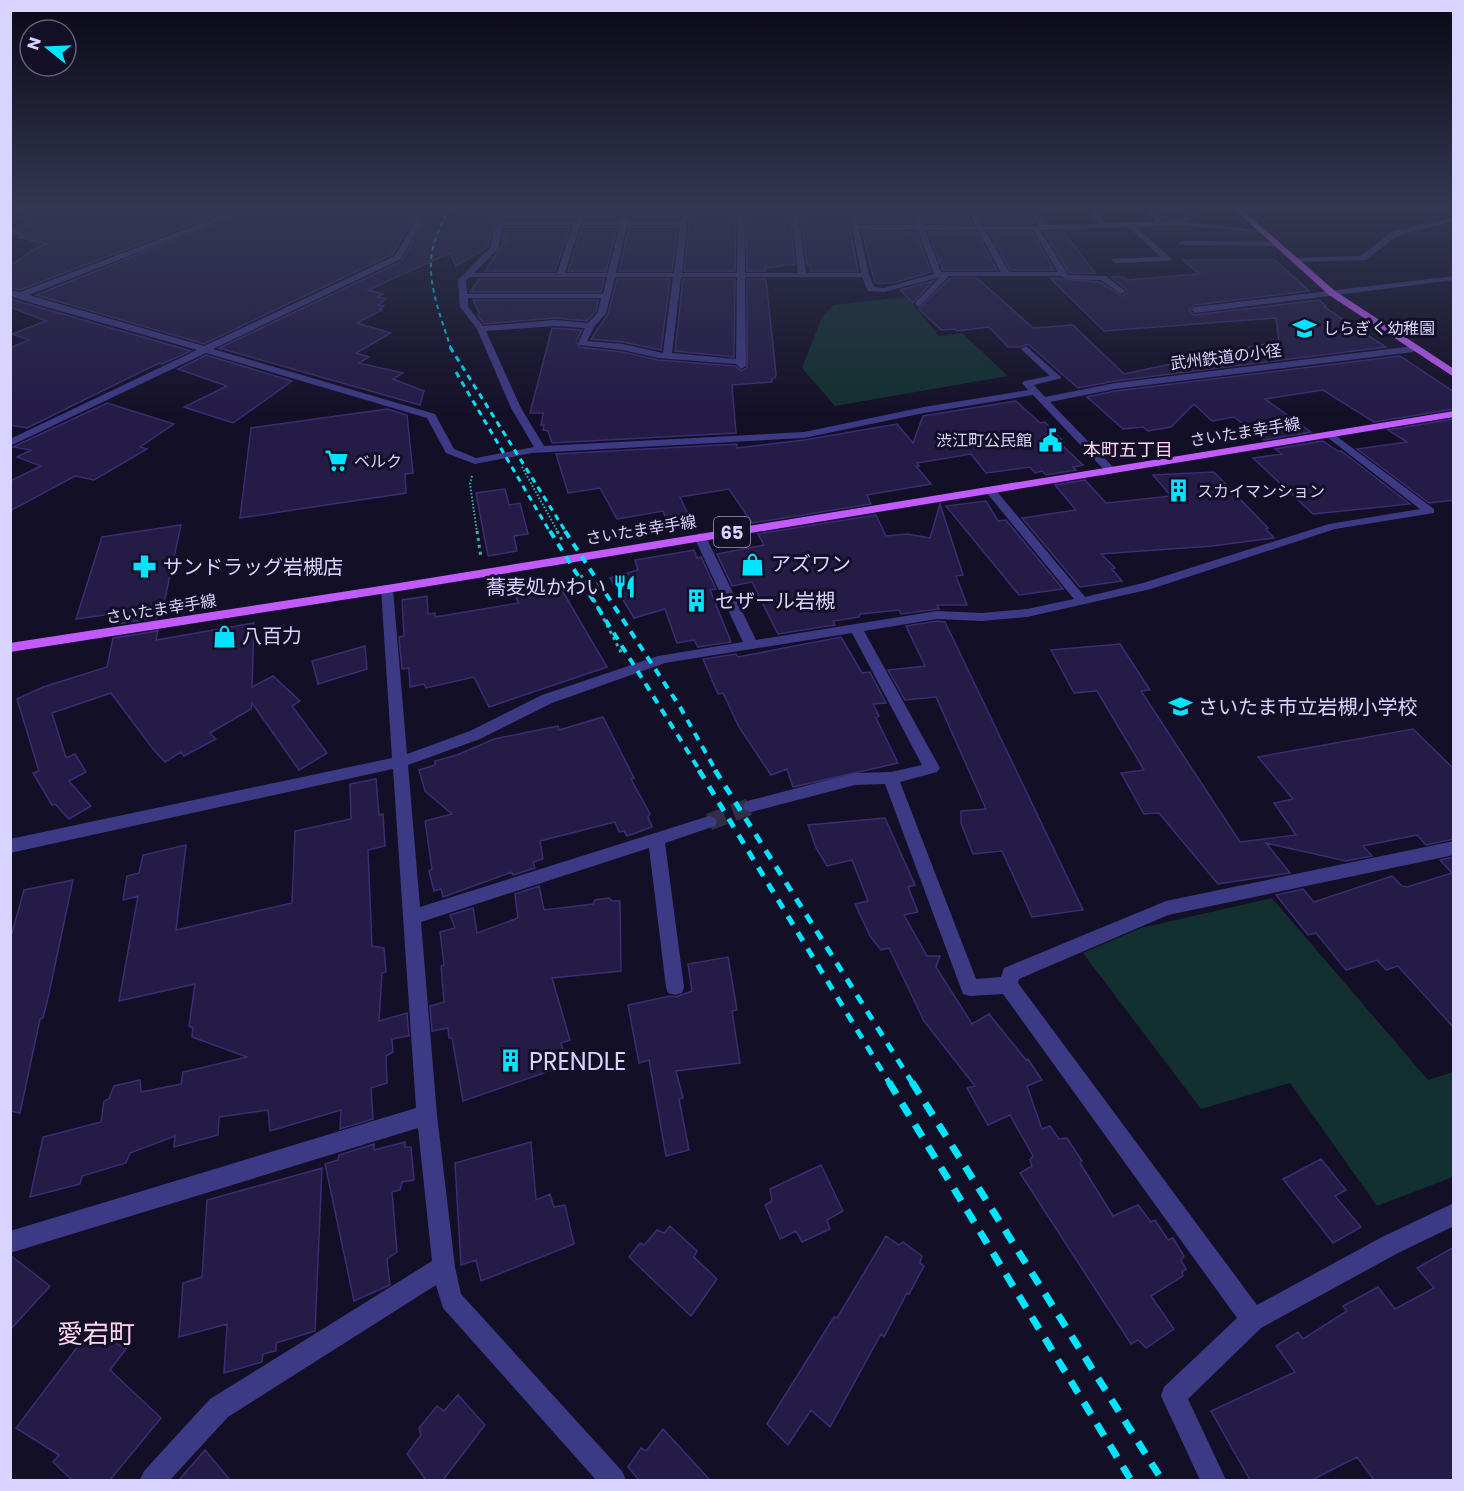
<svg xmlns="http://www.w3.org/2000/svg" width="1464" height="1491" font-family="Poppins,'Noto Sans JP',sans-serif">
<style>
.green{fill:#12302f}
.building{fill:#241b47;stroke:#3b2d73;stroke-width:1.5}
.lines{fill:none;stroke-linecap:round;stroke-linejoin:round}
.minor-tunnel{stroke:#312d47;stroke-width:17;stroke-dasharray:17 9;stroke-linecap:butt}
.path-far1{stroke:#2fb8b0;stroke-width:2;stroke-dasharray:1.5 2;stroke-linecap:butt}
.path{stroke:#2fb8b0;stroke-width:3;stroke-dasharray:3 4;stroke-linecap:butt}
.minor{fill:#3d3a85;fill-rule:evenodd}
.major{fill:#c25bff;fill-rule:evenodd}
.rail-far4{stroke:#00e5ff;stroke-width:2;stroke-dasharray:4.5 4;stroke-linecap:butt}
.rail-far3{stroke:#00e5ff;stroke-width:3;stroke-dasharray:6 5;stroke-linecap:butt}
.rail-far2{stroke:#00e5ff;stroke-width:4;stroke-dasharray:8 7;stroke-linecap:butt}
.rail-far1{stroke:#00e5ff;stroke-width:5;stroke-dasharray:10 9;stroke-linecap:butt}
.rail{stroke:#00e5ff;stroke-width:7;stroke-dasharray:14 11;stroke-linecap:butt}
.labels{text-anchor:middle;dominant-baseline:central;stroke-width:6;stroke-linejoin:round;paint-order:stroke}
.far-poi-label{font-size:16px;fill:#d9d4ff;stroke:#130f26;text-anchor:start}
.far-street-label{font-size:16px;fill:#d9d4ff;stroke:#130f26}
.far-neighbourhood-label{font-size:18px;fill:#ffd6f0;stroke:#130f26}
.shield{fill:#130f26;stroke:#9e99be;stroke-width:1.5}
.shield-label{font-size:18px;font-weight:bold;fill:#d9d4ff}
.poi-label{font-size:20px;fill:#d9d4ff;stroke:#130f26;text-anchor:start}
.near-poi-label{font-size:24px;fill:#d9d4ff;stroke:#130f26;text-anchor:start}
.near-neighbourhood-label{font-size:26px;fill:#ffd6f0;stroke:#130f26}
</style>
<rect width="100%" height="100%" fill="#130f26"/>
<path class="green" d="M904,297L909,299L939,336L962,333L1008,376L835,406L802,368L822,317L834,305Z
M1272,898L1428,1080L1453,1072V1177L1377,1206L1290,1083L1201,1109L1083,953L1141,928Z"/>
<path class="building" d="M54,207H237L20,290L10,288V266L33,250L47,244L18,237L23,235L10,231L32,224L17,219Z
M256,207H420L393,254L204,344L36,295Z
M432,207H497L488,247L456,266L450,253L368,290L383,294L378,297L386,299L378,305L384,306L379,309L382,310L357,323L391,333L356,353L369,357L359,363L403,373L393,379L424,391L420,405L219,348L402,261Z
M508,207H577L573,219H507Z
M588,207H622L619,219H585Z
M633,207L680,209L679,219H631Z
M697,207H736L735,271H684L691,209Z
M746,207H789L795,264L765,268V271H747Z
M799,207L846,208L858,271H811L810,264H807Z
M908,207L913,223H860L857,208Z
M919,207H964L972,224L925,223Z
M976,207H1025L1035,224H984Z
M505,227H570L555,271H485L508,237L502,241Z
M582,227H617L606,271H568Z
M629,227H677L672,271H619Z
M862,231L916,232L931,272L893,283H875Z
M1063,231L1095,273H1069L1044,232Z
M928,232H977L997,270H943Z
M989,232H1032L1054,270H1010Z
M1183,260H1275L1309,291L1195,305L1189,310L1194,315L1319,300L1326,306L1324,307L1386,347L1115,381L1078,388L1028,344L1020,347H1008L989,327L957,331L955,329L941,330L919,309L950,278H977L1033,328L1073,325L1124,374L1279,341L1276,318L1104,331L1050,278L1100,282L1122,296L1127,293L1126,289L1111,277H1123L1127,280L1199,274Z
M479,279H604L601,292H470Z
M617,279H670L661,350L623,342L591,339L608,314Z
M683,279H735L734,357L675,351Z
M747,279H766L776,374L775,378H772V382L732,385L736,433L552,443L548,431L543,430L544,425H541L543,413H530L552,328L582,330L576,342L579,347L623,352L658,360L735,366L741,371L747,368Z
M933,281L913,303L900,290Z
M10,298L14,300L191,351L162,364L159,363L27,428L10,425V348L29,340L12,334L46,321L10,307Z
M473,300H598L596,311L587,321L554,318L484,324L478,316L480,311H478Z
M206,355L292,381L233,423L184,407L227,386L178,369Z
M1400,356L1454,392V409L1374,422L1323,390L1265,399L1311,432L1264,440L1234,417L1212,421L1194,404L1171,427L1148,431L1143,427L1123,429L1087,397L1115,391Z
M1016,401L1040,423L1045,422L1064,442L1060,443L1083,465L1073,467L1076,470L1046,475L1042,471L1035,473L1030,467L986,473L971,454L917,463L919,466H916L931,484L867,495L871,504L752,523L729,489L680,497L688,514L665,517L663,511L617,519L600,488L568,493L556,454L737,444V448L804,440L897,424L913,443L923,416Z
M107,403L174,424L140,447L147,449L94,480L75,476L10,511V481L41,466L17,457L31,450L13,447Z
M387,409L407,415L413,473L405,474L406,493L240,518L251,428Z
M1454,419V500L1429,503L1357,449L1407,442L1388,430Z
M1323,441L1338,451H1341L1410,504L1313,514L1253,458L1282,454L1275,449Z
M1214,472L1268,528L1266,529L1274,538L1212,546L1101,554L1115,568L1112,569L1122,581L1080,587L1022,518L1076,510L1055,485L1085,480L1106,503L1171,496L1153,475Z
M505,489L509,505L520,503L528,534L514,536L517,551L488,556L476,493Z
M986,501L998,521L1006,520L1063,589L1019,595L946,506Z
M940,504L963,575L956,576L967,605H937L939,609L901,614L899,610L860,614L859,617L833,621L835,625L778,634L752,582L732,586L717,554L764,545L758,534L876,515L886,536L907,534L930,538Z
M181,525L161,617L116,624L118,613L76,619L102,537Z
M694,550L697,558L701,557L716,589L710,590L731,642L698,647L694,640L677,643L665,609L634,618L610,578L638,570L635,560Z
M559,585L607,667L489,707L474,677L426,688L424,684L410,687L409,668L402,669L399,637L404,636L402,600L427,596L428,614L435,613V617L519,603L516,598Z
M937,621L945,622L1083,910L1032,917L1002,851L973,854L961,823V811L986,809L936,697L905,700L888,670L925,666L906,626Z
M254,623L252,687L273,676L300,701L292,706L327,753L299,770L252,703L251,709L210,733L216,739L184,756L181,752L165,762L153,749L111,693L52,713L66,758L75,754L86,772L69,781L91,806L69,819L55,804L52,805L33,773L39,771L17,699L43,687L107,667L113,638L158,631L156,640Z
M841,637L862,673L870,672L886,703L873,704L879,716L876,718L898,763L793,787L787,769L771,775L739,727L723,693L718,694L703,659L736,654L738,657Z
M1120,644L1150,690L1141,691L1240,842L1296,835L1274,803L1293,799L1258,757L1413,729L1454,769V839L1426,845L1417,835L1363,846L1372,856L1346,861L1266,843L1290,873L1218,884L1159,813L1144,814L1121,773L1144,770L1097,691L1074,693L1051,650Z
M365,646L367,669L318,684L312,661Z
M603,717L634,778L631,779L650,814L648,817L652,827L627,836L624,831L619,832L615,822L540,841L543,859L533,862L535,868L513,875L512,872L443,897L441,889L434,891L429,871L432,869L425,821L452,814L425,791L419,770L435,765V761L457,755L494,739L558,726L559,730Z
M376,779L379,815L383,814L385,846L368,850L372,946L384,948L386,972L382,973L379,1021L407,1013L409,1036L392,1039L393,1052L386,1056L387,1083L371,1088L373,1119L340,1129L341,1110L270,1131L268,1110L219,1117L218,1135L174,1147L175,1136L130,1153L126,1163L82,1176L80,1184L30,1197L43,1137L101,1122L104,1101L109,1099L114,1086L140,1080L141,1092L181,1084L183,1072L247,1057L192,1037L193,1028L189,1026L195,984L119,1001L138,896L123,900L127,876L139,873L143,855L186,845L176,930L292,903L295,831L351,819L350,784Z
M885,818L915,885L908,887L918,912L904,915L927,956H940L936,967L972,1024L989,1014L1026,1060L1028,1059L1042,1080L1027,1086L1042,1129L1050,1126L1059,1139L1067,1138L1082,1161L1080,1163L1113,1216L1138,1205L1151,1222L1155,1220L1168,1240L1173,1238L1184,1256L1181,1260L1186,1269L1182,1272L1183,1276L1151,1296L1174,1329L1146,1348L1138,1340L1131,1344L1020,1173L1032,1166L1030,1160L1033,1156L1010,1115L988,1125L967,1088L975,1086L924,1021L889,948L881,950L870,936L855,904L868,901L852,860L827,866L816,848L808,825Z
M1454,857V1028L1398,966L1386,970L1377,960L1346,970L1316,933L1308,935L1276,895L1303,889L1314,902L1392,876L1402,886L1407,887L1452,873L1440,860Z
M73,880L48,998L43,1018L40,1019L20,1113L10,1111V940L24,890Z
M539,886L544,910L593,904L595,900L609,898L612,901H620L621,971L552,978L570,1040L561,1043L567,1065L463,1101L452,1038H449L448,1028L432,1031L430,1006L444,1002L441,966L444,965L440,932L455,928L450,915L473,908L477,933L518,918L515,894Z
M728,957L737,1010L732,1011L740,1063L676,1071L683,1098L679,1099L689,1150L666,1156L649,1060L639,1063L628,1005L670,996L676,997L692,991L688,964Z
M405,1142V1147H411L414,1180L402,1182L400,1190L392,1192L397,1252L387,1259L390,1285L354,1301L325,1164L338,1160L339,1155L374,1144V1150Z
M531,1142L536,1200L550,1194L554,1207L565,1205L574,1244L481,1281L476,1260L461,1265L455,1163Z
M1321,1159L1346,1190L1335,1196L1361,1227L1333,1243L1283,1179Z
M821,1165L843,1211L827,1220L830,1229L802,1242L796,1231L780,1239L765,1205L772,1201L770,1189Z
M322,1168L315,1331L276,1343V1351L263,1354L262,1362L224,1373L227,1324L179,1337L183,1283L202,1277L207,1200Z
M670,1226L697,1251L694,1257L717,1279L691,1316L629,1257L640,1243L644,1245L657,1230L664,1233Z
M886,1236L899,1245L903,1242L922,1256L920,1263L924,1266L909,1294L907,1293L884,1337L881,1334L830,1427L811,1410L788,1445L767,1424L834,1317L837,1318Z
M1454,1247V1480H1374L1357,1457L1312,1480H1250L1211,1411L1295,1372L1276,1346L1298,1332L1303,1339L1347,1311L1343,1306L1378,1287L1395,1309L1434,1288L1417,1268Z
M10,1255L50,1286L10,1330Z
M91,1329L126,1349L110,1370L161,1418L110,1480H72L53,1462L59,1455L16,1428Z
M458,1395L485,1425L443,1480H426L407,1454L421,1435L419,1428L437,1406L444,1411Z
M663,1429L710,1480H639L628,1467L641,1448L646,1451Z
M205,1450L230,1480H179Z"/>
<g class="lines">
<path class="minor-tunnel" d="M709,822L751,806"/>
<path class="path-far1" d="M522,467L558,532
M472,476L470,484L477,532"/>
<path class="path" d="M477,531L481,558
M557,531L563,542
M581,575L622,654"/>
<path class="minor" d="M244,207H254L29,295L204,346L395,256L423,207H430L401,259L213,349L435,414L454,449L476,458L534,447L511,408L477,329L460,307L458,280L490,248L499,207H506L504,221H575L579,207H586L582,221H621L624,207H631L628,221H681L683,207H689L682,273H737L738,207H744L745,273H798L791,207H797L806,273H861L848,207H855L858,225H916L910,207H917L923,225L976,226L966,207H973L983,226H1039L1027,207H1034L1046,225L1098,224L1087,207H1094L1105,223L1155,222L1144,207H1151L1162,221C1182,221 1198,207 1217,207L1186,222L1266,231L1262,233L1178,225L1136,227L1172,259L1168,261L1116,263L1112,261L1113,259L1161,257L1128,227L1040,230L1068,275L1106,276L1124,290L1125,292L1121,294L1101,280L1066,279L1061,276H949L919,307L915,304L916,302L940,277L884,292L868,291L862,277H745L746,366L741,369L736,364L658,358L623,350L579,345L578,343L585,328L554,326L486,331L521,408L544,446L804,432L924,407L1028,390L1022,383L1024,381L1050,376L1023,351L1021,349L1026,346L1062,378L1034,385L1045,397L1115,383L1413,346L1418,349L1413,352L1115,389L1050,402L1115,469L1116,471L1111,474L1107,473L1033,395L924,413L804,438L532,453L475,464L446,453L427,418L206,353L10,446V439L197,350L15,298L10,295V290L20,292ZM503,225H573L557,273H474L498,249ZM580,225H620L608,273H565ZM627,225H680L674,273H616ZM859,229L918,230L934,274L884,288L874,287L869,275ZM925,230H978L1001,272H941ZM985,230H1033L1058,272H1009ZM469,277H607L603,294H467L466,281ZM615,277H673L663,353L623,344L587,341L594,327L606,313ZM681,277H737L736,359L672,353ZM468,298H601L598,312L588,323L554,320L483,326L468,307Z
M1439,207L1454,209V214L1440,208Z
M1454,217V221L1397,236L1366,260L1295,262L1291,260L1295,258L1361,256L1391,232Z
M1181,241L1277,242L1281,244L1277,246L1178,245Z
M1454,276V280L1195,313L1191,310L1195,307Z
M1331,432L1434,509V513L1335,529L1151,589L1027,617L982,621L937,619L864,631L940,768L937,772L900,782L976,979L1001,977L1004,968L1166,901L1454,841V855L1168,915L1019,979L1018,983L1257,1305L1382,1237L1454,1203V1226L1398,1253L1261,1328L1188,1399L1226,1480H1200L1161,1396L1164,1387L1237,1318L1003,994L970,996L963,994L885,784L855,785L751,812L745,810L743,806L745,802L751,800L855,773L891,772L922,765L852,633L665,663L552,703L480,739L408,765L420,907L709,816L715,818L717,822L715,826L665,843L684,987L682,993L675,995L668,993L666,987L649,848L421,922L437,1115L455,1267L461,1294L622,1471L626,1480H596L443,1308L436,1285L228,1417L170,1480H140L144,1471L210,1399L432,1261L418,1128L10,1253V1231L416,1108L393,769L10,853V839L392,758L381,589L383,586L387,585L393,589L407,754L470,731L542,695L658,656L743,642L694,537L700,533L706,537L756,640L937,611L982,613L1027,609L1074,599L986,492L984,490L990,487L994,488L1085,597L1143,583L1329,524L1420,509L1327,437L1326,435Z"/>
<path class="major" d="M1232,207H1239L1335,291L1454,369V377L1329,295Z
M1454,411V417L387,593L10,652V643L387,585Z"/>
<path class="rail-far4" d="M450,207C445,217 440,227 436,237C422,274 440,313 451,349"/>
<path class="rail-far3" d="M450,347L566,532
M456,372L550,532"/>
<path class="rail-far2" d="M550,531L700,771
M565,531L680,707L716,771"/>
<path class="rail-far1" d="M699,770L890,1084
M715,770L913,1084"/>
<path class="rail" d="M889,1082L1131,1480
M912,1082L1162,1480"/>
</g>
<linearGradient id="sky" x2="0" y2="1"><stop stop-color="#0a0815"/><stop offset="0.5" stop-color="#333752"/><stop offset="1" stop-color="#333752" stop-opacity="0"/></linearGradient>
<rect width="1464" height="416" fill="url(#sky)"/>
<defs>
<symbol id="school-bare" viewBox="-9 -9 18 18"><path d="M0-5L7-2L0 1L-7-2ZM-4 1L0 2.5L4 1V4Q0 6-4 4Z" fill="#00e5ff" stroke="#130f26" stroke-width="2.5" paint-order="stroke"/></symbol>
<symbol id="civic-bare" viewBox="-9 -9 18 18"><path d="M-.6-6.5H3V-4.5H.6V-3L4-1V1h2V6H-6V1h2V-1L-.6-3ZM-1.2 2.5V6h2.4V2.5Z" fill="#00e5ff" stroke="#130f26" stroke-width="2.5" paint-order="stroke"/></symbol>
<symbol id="supermarket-bare" viewBox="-9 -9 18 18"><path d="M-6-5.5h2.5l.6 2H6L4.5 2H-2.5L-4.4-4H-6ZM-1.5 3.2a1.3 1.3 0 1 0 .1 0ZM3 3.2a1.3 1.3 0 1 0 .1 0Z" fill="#00e5ff" stroke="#130f26" stroke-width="2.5" paint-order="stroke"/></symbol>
<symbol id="building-bare" viewBox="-9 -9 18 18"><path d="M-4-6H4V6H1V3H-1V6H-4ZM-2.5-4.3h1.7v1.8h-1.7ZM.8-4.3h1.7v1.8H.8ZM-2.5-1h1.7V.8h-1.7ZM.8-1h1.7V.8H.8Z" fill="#00e5ff" stroke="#130f26" stroke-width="2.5" paint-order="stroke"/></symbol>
<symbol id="shop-bare" viewBox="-9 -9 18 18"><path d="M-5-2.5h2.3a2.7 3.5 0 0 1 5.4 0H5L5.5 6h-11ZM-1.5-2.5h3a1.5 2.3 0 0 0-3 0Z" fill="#00e5ff" stroke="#130f26" stroke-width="2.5" paint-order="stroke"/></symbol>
<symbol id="pharmacy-bare" viewBox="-9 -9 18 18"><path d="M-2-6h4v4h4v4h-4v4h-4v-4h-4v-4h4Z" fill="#00e5ff" stroke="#130f26" stroke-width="2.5" paint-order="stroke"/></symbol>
<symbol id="restaurant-bare" viewBox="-9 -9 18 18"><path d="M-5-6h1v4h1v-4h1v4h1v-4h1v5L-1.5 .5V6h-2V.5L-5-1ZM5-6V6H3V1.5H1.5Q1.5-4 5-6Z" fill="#00e5ff" stroke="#130f26" stroke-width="2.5" paint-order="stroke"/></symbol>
</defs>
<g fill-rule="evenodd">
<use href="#school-bare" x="1288" y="312" width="33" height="33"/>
<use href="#civic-bare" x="1034" y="424" width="33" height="33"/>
<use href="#supermarket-bare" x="320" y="444" width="33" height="33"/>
<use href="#building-bare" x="1162" y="474" width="33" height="33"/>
<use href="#shop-bare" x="736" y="548" width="33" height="33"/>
<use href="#pharmacy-bare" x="128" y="550" width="33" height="33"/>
<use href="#restaurant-bare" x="608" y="570" width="33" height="33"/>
<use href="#building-bare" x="680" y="584" width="33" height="33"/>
<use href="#shop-bare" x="208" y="620" width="33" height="33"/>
<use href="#school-bare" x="1164" y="690" width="33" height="33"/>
<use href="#building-bare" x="494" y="1044" width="33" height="33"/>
</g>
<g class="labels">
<g class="far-poi-label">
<text x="1323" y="328">しらぎく幼稚園</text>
<text x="1032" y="440" text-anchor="end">渋江町公民館</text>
<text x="354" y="461">ベルク</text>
<text x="1197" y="491">スカイマンション</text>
</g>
<g class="far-street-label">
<text transform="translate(1226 357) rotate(-7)">武州鉄道の小径</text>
<text transform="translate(1245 432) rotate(-9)">さいたま幸手線</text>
<text transform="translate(641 530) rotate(-9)">さいたま幸手線</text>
<text transform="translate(161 609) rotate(-9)">さいたま幸手線</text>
</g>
<g class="far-neighbourhood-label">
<text x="1128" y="449">本町五丁目</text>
</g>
<rect class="shield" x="714" y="517" width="36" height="30" rx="4.5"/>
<g class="shield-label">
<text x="732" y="532">65</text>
</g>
<g class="poi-label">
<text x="771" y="564">アズワン</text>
<text x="163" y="567">サンドラッグ岩槻店</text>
<text x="606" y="587" text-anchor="end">蕎麦処かわい</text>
<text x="715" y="601">セザール岩槻</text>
<text x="242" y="636">八百力</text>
<text x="1198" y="707">さいたま市立岩槻小学校</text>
</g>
<g class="near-poi-label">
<text x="529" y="1061">PRENDLE</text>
</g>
<g class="near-neighbourhood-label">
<text x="96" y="1334">愛宕町</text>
</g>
</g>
<rect width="1464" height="1491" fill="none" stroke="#d9d4ff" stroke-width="24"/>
<g transform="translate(48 48) rotate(288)"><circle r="28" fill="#130f26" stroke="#625e7d" stroke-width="1.5"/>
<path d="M0-4.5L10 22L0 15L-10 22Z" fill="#00e5ff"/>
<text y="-9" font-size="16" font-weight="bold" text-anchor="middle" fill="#d9d4ff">N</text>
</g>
</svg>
